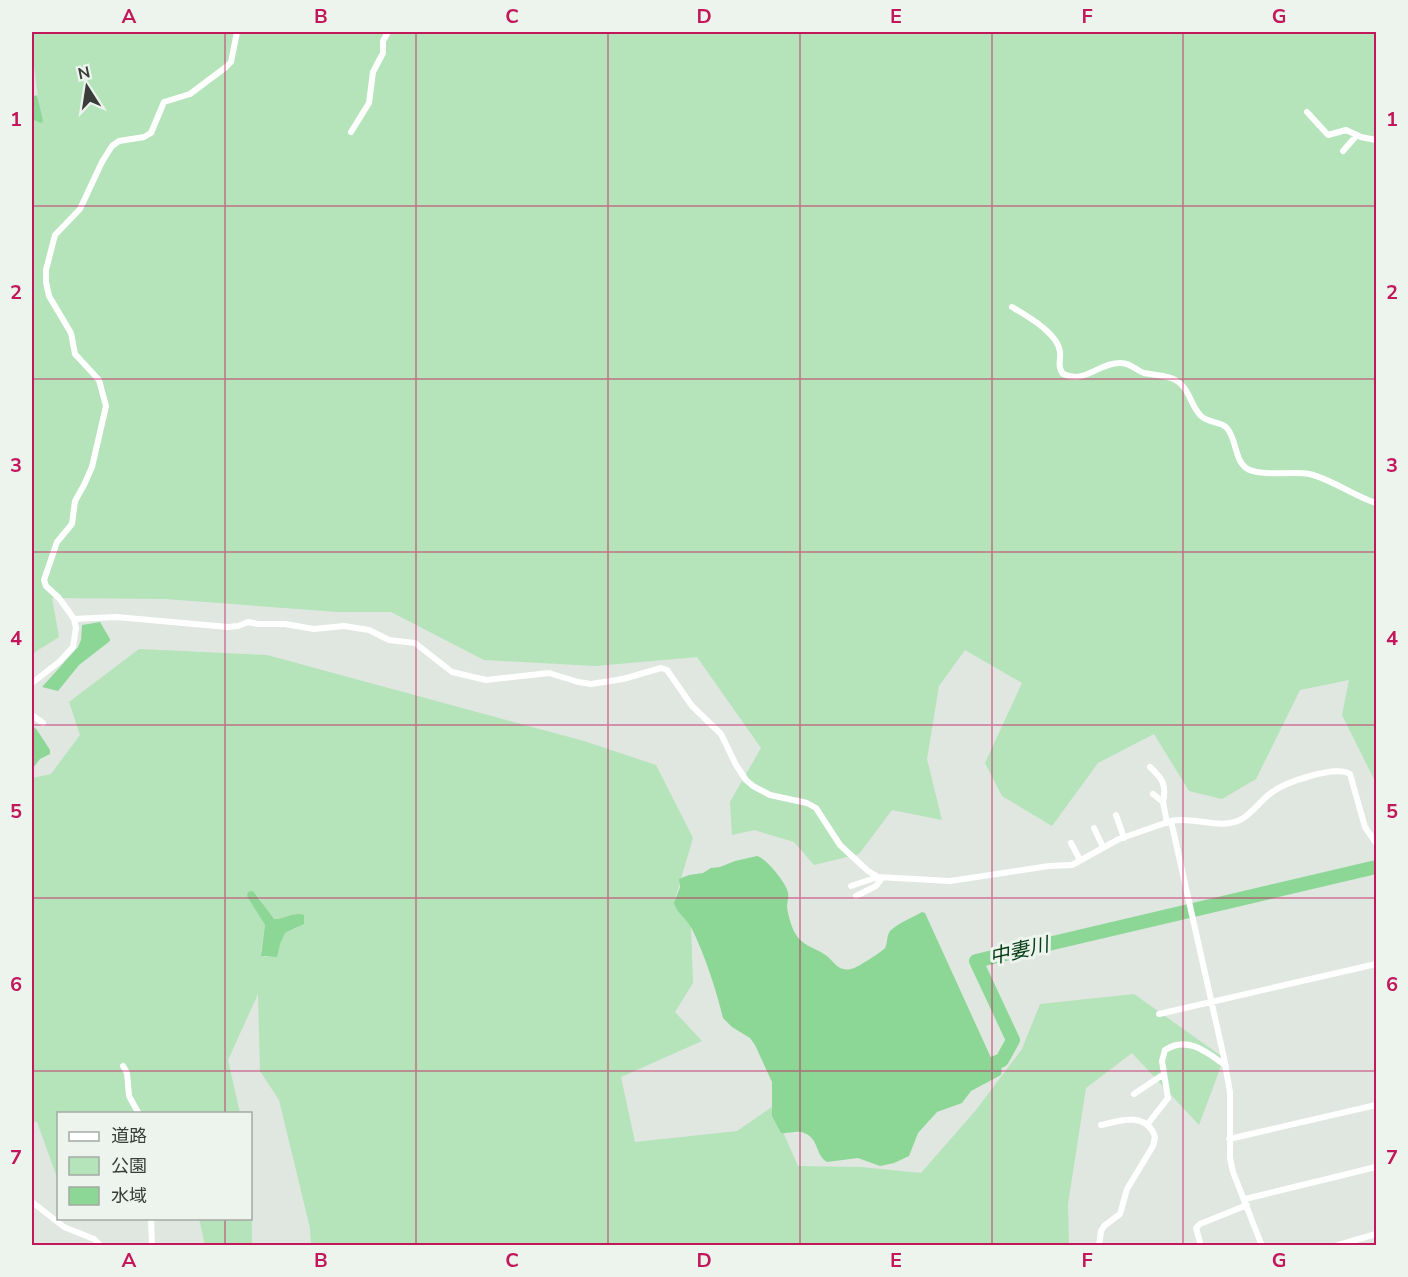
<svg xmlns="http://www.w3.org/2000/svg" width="1408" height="1277" font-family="'Nunito Sans','Noto Sans JP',sans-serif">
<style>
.green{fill:#b5e3ba;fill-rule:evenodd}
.water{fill:#8cd796}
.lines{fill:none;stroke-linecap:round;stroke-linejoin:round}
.river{stroke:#8cd796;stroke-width:14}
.street{stroke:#fff;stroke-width:6}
.grid{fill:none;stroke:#c2185b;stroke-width:1.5;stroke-opacity:0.55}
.labels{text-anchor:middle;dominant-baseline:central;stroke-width:6;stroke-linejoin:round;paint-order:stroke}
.water-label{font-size:20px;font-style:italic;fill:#074018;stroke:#ecf4ed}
.neatline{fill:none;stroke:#c2185b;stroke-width:2}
.grid-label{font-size:20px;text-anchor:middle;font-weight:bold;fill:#c2185b}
</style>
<rect width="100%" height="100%" fill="#dfe7e0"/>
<path class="green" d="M32,32H1376V783L1342,715L1349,680L1300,690L1256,779L1222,799L1189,791L1154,734L1098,763L1052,826L1002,796L985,763L1022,683L965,650L939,686L927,759L942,820L892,810L859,854L814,865L794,842L754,830L732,835L730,802L761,748L697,657L596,666L484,660L391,612H338L165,599L52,598L59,637L32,654V115L41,122C38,91 32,62 32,32Z
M139,649L267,655L584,741L656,765L693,838L675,899L691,926L693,983L675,1012L702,1041L621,1077L635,1142L737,1131L772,1107L798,1166L861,1167L921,1173L976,1110L1022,1049L1040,1004L1134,994L1224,1058L1199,1125L1132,1053L1086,1088L1068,1204L1069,1245H311L310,1228L279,1100L260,1071L258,994L228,1060L240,1113L58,1114V1180L37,1122L32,1121V778L51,774L80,735L69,702ZM247,894L259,897L267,913L274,919H282L296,914L299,927L285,933L270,957H264L261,952L265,925Z
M251,1165L252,1245H205L199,1219L250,1218Z"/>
<path class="water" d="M37,95L43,121L41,123L32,119V97Z
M100,622L110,639V641L79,665L58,691L42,687L78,647L81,640L82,625Z
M32,725L37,730L50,750V754L40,759L32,769Z
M757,856C766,858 787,884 788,893C789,898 787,902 787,907C788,914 791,926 795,933C801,945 813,947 824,954C835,961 838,974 854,968C858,967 883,951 885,948C888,943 886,937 890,931C898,923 912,918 922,912L925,913L992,1060C1000,1064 1003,1066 1001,1075L971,1091L962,1103L937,1112L918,1133L909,1156L894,1163L880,1166L858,1158L827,1162C815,1155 819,1138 804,1133C797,1130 788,1134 781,1133L772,1116V1082L755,1045L750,1038L732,1027L723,1018C717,992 704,953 692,929C687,919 677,913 674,903L680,887L679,879L689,875L703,873L711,868L720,867L735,861Z
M253,891L274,919C284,920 294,911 304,915V924L285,933L280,944L277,957L261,956L265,925L247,896L248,892Z"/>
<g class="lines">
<path class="river" d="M981,1069L1002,1060L1013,1040L976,961L1376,867"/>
<path class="street" d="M1307,112L1328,135L1346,130L1361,137L1376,140
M351,132L369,103L373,72L383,53V41L388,32
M1343,151L1357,135
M1012,307C1027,316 1058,333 1060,352C1061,361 1057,366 1063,374C1085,384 1099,363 1119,363C1130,362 1135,370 1144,373C1153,375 1162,375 1171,378C1190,385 1189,404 1201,416C1208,423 1219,421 1226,427C1237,438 1234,459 1246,468C1259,477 1292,471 1309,474C1332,479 1353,496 1376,503
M74,619L116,617L228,627L238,626L248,622L258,624H285L314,629L344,626L369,630L389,640L415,643L452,672L486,680L549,673L578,682L591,684L623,679L661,668L667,670L692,706L721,734L736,765L746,780L753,786L770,795L807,803L816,808L840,845L868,871L878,877L950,881L1049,866L1072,865L1119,839L1171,821C1193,816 1219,830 1240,820C1252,814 1260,801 1271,793C1285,782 1335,765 1350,774L1365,827L1376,843
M32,683L59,662L73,647L76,628L74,619L59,598L46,586L44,580L57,542L72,524L75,501L84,485L92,467L106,406L99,380L75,354L71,333L49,296L46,282V270L55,235L80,209L102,162L112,146L119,141L144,137L151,133L164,102L190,94L226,67L231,62L237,32
M32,715L43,723
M1150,767C1162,778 1167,785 1163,802
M1153,794L1163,802L1167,823
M1116,815L1124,838
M1171,821L1224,1058L1230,1092V1158L1233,1172L1262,1246
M1094,828L1103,847
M1071,843L1080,860
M851,886L878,877
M856,896L876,886L882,878
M1159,1014L1376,964
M123,1066L127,1073L129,1096L139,1114
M1134,1094L1164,1074
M1147,1125L1168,1098L1162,1061L1165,1050C1188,1035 1208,1053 1226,1066
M1229,1139L1376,1105
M1245,1199L1376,1167
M32,1202L64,1227L94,1239L101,1246
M151,1218L152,1246
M1099,1246L1101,1231L1104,1226L1120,1214L1127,1189L1153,1146L1155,1137C1147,1112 1120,1120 1101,1125
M1201,1246L1196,1228L1200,1224L1247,1205
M1335,1246L1376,1234"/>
</g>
<path class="grid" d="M225,32V1114M416,32V1246M608,32V1246M800,32V1246M992,32V1246M1183,32V1246M32,206H1376M32,379H1376M32,552H1376M32,725H1376M32,898H1376M32,1071H1376M225,1218V1246"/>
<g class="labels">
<g class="water-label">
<text transform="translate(1019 951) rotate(-13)">中妻川</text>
</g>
</g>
<rect width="1408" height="1277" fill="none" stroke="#ecf4ed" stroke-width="66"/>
<rect x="57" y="1112" width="195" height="108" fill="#ecf4ed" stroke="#a4aaa5" stroke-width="1.5"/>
<rect x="69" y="1132" width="30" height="9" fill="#ffffff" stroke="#a4aaa5" stroke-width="1.5"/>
<text x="111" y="1142" font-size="18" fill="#393c39">道路</text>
<rect x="69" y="1157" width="30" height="18" fill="#b5e3ba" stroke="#a4aaa5" stroke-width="1.5"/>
<text x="111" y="1172" font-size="18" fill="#393c39">公園</text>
<rect x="69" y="1187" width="30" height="18" fill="#8cd796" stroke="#a4aaa5" stroke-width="1.5"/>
<text x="111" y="1202" font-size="18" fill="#393c39">水域</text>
<g transform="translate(87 87) rotate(348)" stroke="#ecf4ed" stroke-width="4.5" paint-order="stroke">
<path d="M0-4.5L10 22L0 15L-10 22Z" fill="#393c39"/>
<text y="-9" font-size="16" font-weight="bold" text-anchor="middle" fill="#393c39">N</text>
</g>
<rect x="33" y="33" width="1342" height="1211" class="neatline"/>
<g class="grid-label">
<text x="129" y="23">A</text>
<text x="321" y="23">B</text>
<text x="512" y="23">C</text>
<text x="704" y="23">D</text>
<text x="896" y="23">E</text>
<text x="1087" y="23">F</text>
<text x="1279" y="23">G</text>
<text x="16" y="126">1</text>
<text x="1392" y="126">1</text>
<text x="16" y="299">2</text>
<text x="1392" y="299">2</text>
<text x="16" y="472">3</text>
<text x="1392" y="472">3</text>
<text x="16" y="645">4</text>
<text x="1392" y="645">4</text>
<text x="16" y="818">5</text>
<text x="1392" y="818">5</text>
<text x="16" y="991">6</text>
<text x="1392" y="991">6</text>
<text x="16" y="1164">7</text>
<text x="1392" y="1164">7</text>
<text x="129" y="1267">A</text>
<text x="321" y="1267">B</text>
<text x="512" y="1267">C</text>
<text x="704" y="1267">D</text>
<text x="896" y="1267">E</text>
<text x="1087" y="1267">F</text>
<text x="1279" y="1267">G</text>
</g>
</svg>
